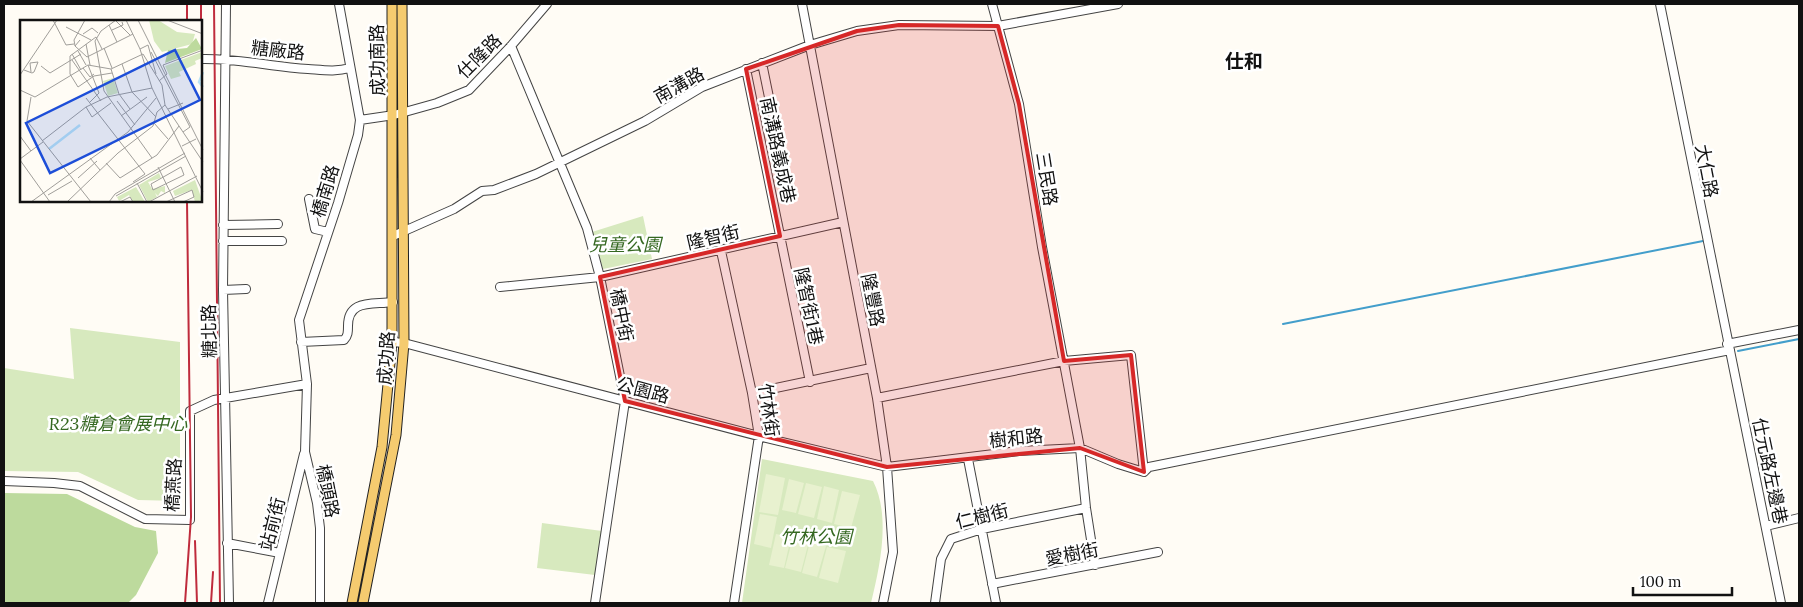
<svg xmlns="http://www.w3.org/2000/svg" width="1803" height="607" font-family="Lora,'Noto Sans TC',serif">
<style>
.green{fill:#d7e9be}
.forest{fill:#bdda9d}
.pitch{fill:#e8f1cf}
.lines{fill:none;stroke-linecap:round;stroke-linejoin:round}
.stream{stroke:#439ecb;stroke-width:2}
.minor-casing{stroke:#444;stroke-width:10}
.major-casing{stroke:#222;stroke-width:11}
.minor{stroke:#fff;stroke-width:8}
.major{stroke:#f5cb6f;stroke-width:9}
.rail{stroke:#bf2b3c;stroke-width:2}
.marked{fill:#d62828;fill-opacity:0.2;stroke:#d62828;stroke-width:4;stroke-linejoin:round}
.labels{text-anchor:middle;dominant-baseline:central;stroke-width:5;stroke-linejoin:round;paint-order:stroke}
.street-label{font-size:18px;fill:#111;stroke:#fff}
.park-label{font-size:18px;font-style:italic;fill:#356821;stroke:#fff}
.neighbourhood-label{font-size:19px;font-weight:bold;fill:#111;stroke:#fff}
.inset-river{fill:none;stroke:#bae3f5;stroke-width:2.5}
.inset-road{fill:none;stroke:#a09e9a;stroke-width:1}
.view{fill:#1d4ed8;fill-opacity:0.15;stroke:#1d4ed8;stroke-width:2.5}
.inset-edge{fill:none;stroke:#111;stroke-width:2.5}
</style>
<rect width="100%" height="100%" fill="#fffcf5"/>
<path class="green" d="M643,216L652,259L603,269L592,232Z
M70,328L180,342V501L138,500L78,472L4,471V368L74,379Z
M762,459L873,481C891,516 880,566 871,603H742Z
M542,523L602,531L595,575L537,568Z"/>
<path class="forest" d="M4,493L67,494L135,527L156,531L158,553L136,595L128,603H4Z"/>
<path class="pitch" d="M766,474L785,478L778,515L759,512Z
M789,479L804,483L796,513L782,510Z
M806,483L822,487L814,518L798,514Z
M824,486L839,490L832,523L817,519Z
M842,491L860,495L851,528L834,524Z
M760,514L777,517L771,548L754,544Z
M776,534L791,537L784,568L769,565Z
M793,537L809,541L801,572L785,568Z
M810,542L826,546L817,577L802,573Z
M827,547L846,551L838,583L819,578Z"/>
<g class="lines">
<path class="stream" d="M1283,324L1703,241
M1738,351L1799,339"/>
<defs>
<path id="minor" d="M226,4L223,290L229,603
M802,4L877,398L887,467L893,552L883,603
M992,4L1019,104L1042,247L1080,448L1086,508L1095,565
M1660,4L1781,603
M511,46L587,228L600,277L625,401L595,603
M201,59C237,58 273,67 308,69C323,70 336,72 350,68
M762,63L782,161
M746,69L810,382
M360,120L394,115L437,103L469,90L511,46L547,4
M309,199L315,229L328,232
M223,225L278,224
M393,236L454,209L482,191L494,190L536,174L645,121L702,87L810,45L857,31L899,25L998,26L1118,4
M223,241H282
M721,251L752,393L759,436L734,603
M500,287L600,277L843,222
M223,290L246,289
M301,342L344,340C348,336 348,332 348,326C348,299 372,305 393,302
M392,342L404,343L766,438L887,467L1019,451L1080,448L1118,464L1144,472
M1727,344L1799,330
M752,393L871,368
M877,398L1064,361L1131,355L1144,472
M968,459L996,603
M1144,472L1149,467L1730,350
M4,481L54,483L80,486L145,519L190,520V411L214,400L307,384
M1766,526L1799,518
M227,543L280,553
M992,584L1158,552
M268,603L304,454
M320,603V528L317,503L305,452L307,384L299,320L338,203L358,135L360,120L339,4
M935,603L941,559L951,539L982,529L1086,508"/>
<path id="major" d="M352,603L382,447L392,342V4
M363,603L396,435L404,343L402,4"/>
</defs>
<use href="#minor" class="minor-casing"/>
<use href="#major" class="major-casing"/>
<use href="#minor" class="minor"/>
<use href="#major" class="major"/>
<path class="rail" d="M187,4V21
M214,4L220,603
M201,21V4
M195,541L197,603
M185,603L191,517L187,201
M211,603L213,572"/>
</g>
<path class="marked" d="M899,25L998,26L1019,104L1064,361L1131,355L1144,472L1080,448L887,467L625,401L600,277L780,236L746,69L857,31Z"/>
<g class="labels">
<g class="street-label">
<text transform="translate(278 50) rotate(6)">糖廠路</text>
<text transform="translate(479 56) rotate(-45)">仕隆路</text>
<text transform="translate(377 60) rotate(-91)">成功南路</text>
<text transform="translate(679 85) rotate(-29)">南溝路</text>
<text transform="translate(778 150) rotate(78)">南溝路義成巷</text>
<text transform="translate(1707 171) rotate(79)">大仁路</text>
<text transform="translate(1047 179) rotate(81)">三民路</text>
<text transform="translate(325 191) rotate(-73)">橋南路</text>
<text transform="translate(713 237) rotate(-13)">隆智街</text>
<text transform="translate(873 300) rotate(79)">隆豐路</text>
<text transform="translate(809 306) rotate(78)">隆智街1巷</text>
<text transform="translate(622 315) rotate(79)">橋中街</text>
<text transform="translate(209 331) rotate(-91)">糖北路</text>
<text transform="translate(386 358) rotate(-86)">成功路</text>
<text transform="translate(643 390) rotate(15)">公園路</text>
<text transform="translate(769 410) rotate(82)">竹林街</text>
<text transform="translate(1016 438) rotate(-6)">樹和路</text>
<text transform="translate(1770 471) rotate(78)">仕元路左邊巷</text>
<text transform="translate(173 485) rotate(-87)">橋燕路</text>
<text transform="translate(328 491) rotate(79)">橋頭路</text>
<text transform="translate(982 516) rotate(-14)">仁樹街</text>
<text transform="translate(272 524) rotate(-76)">站前街</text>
<text transform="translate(1072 554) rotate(-11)">愛樹街</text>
</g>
<g class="park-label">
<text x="625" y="244">兒童公園</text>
<text x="118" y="423">R23糖倉會展中心</text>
<text x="816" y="536">竹林公園</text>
</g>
<g class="neighbourhood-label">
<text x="1244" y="61">仕和</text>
</g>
</g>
<g transform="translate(20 20)">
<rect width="182" height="182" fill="#fffcf5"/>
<path d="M129,0H138L157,12L175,14L172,24L142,32L134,21ZM182,32V38L175,41L176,44L159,52L161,56L151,59L145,46ZM93,58L98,73L88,76L83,61ZM139,153L141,158L128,162L132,169L145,166V173L141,171L138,176L135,173L137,177L128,182L119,165ZM175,160L182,180L175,182L172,170L155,176L153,171ZM116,167L125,182H113L109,175L99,181L97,177Z" fill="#d7e9be"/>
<path d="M176,18L182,29L145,43L148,30L167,28Z" fill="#bdda9d"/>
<path class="inset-river" d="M183,52L179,62L183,67M29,129L60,105"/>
<path class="inset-road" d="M33,0L46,25L54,24M95,0L110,15M96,0L81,11L75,21L84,71L132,138M106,0L120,29L132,68L183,172M118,0L183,130M147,0L183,14M89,5L97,22M46,7L71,20M92,10L103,5L102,2M63,14L72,8L78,13M60,20L55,26L67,37L113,14M66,24L70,45M55,26L54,20L65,0M84,28L92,48M82,29L76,17L50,36V54L58,67L74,56L92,53M120,29L128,25L136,54M58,31L66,45M131,32L170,107L163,112M52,34L61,50M52,40L81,81M102,44L112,72L136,97M68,45L79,73L70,82M21,46L30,53L61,34M63,48L70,57L74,54M91,49L99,74L110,89M4,50L12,53L14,52L18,42L10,43L11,52M0,55L37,0M139,61L147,54L143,45L183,30M0,70L15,77L68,45L91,49L123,34L142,65L145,85L183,142M11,77L7,101L71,182M66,78L125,154L113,162M97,81L115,105M66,87L87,77L132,68M66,87L72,97L91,83M148,89L163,83M101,96L127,77M134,103L148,119M0,116L11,131M22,121L66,87M162,126L176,119M70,138L80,150M0,139L23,122M0,140L30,182M86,143L100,158L137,135L159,106M138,147L155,182M161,147L164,155L133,170L131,164ZM58,158L77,141M117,163L127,182M28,175L52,161M96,176L166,136M11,182L108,112L136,78M47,182L98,133L133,106L137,92L145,85M89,182L95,174L165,133M100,182L110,177L113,182M129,182L177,156M146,182L172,170L174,177L163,182"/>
<path class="view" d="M155,30L180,80L30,153L6,103Z"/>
<rect width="182" height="182" class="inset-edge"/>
</g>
<rect width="1803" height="607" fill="none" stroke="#111111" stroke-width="10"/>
<path d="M1633 587v8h99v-8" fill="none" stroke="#111111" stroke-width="2.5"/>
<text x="1640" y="587" font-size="15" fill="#111111" stroke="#ffffff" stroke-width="4" paint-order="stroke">100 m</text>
</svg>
